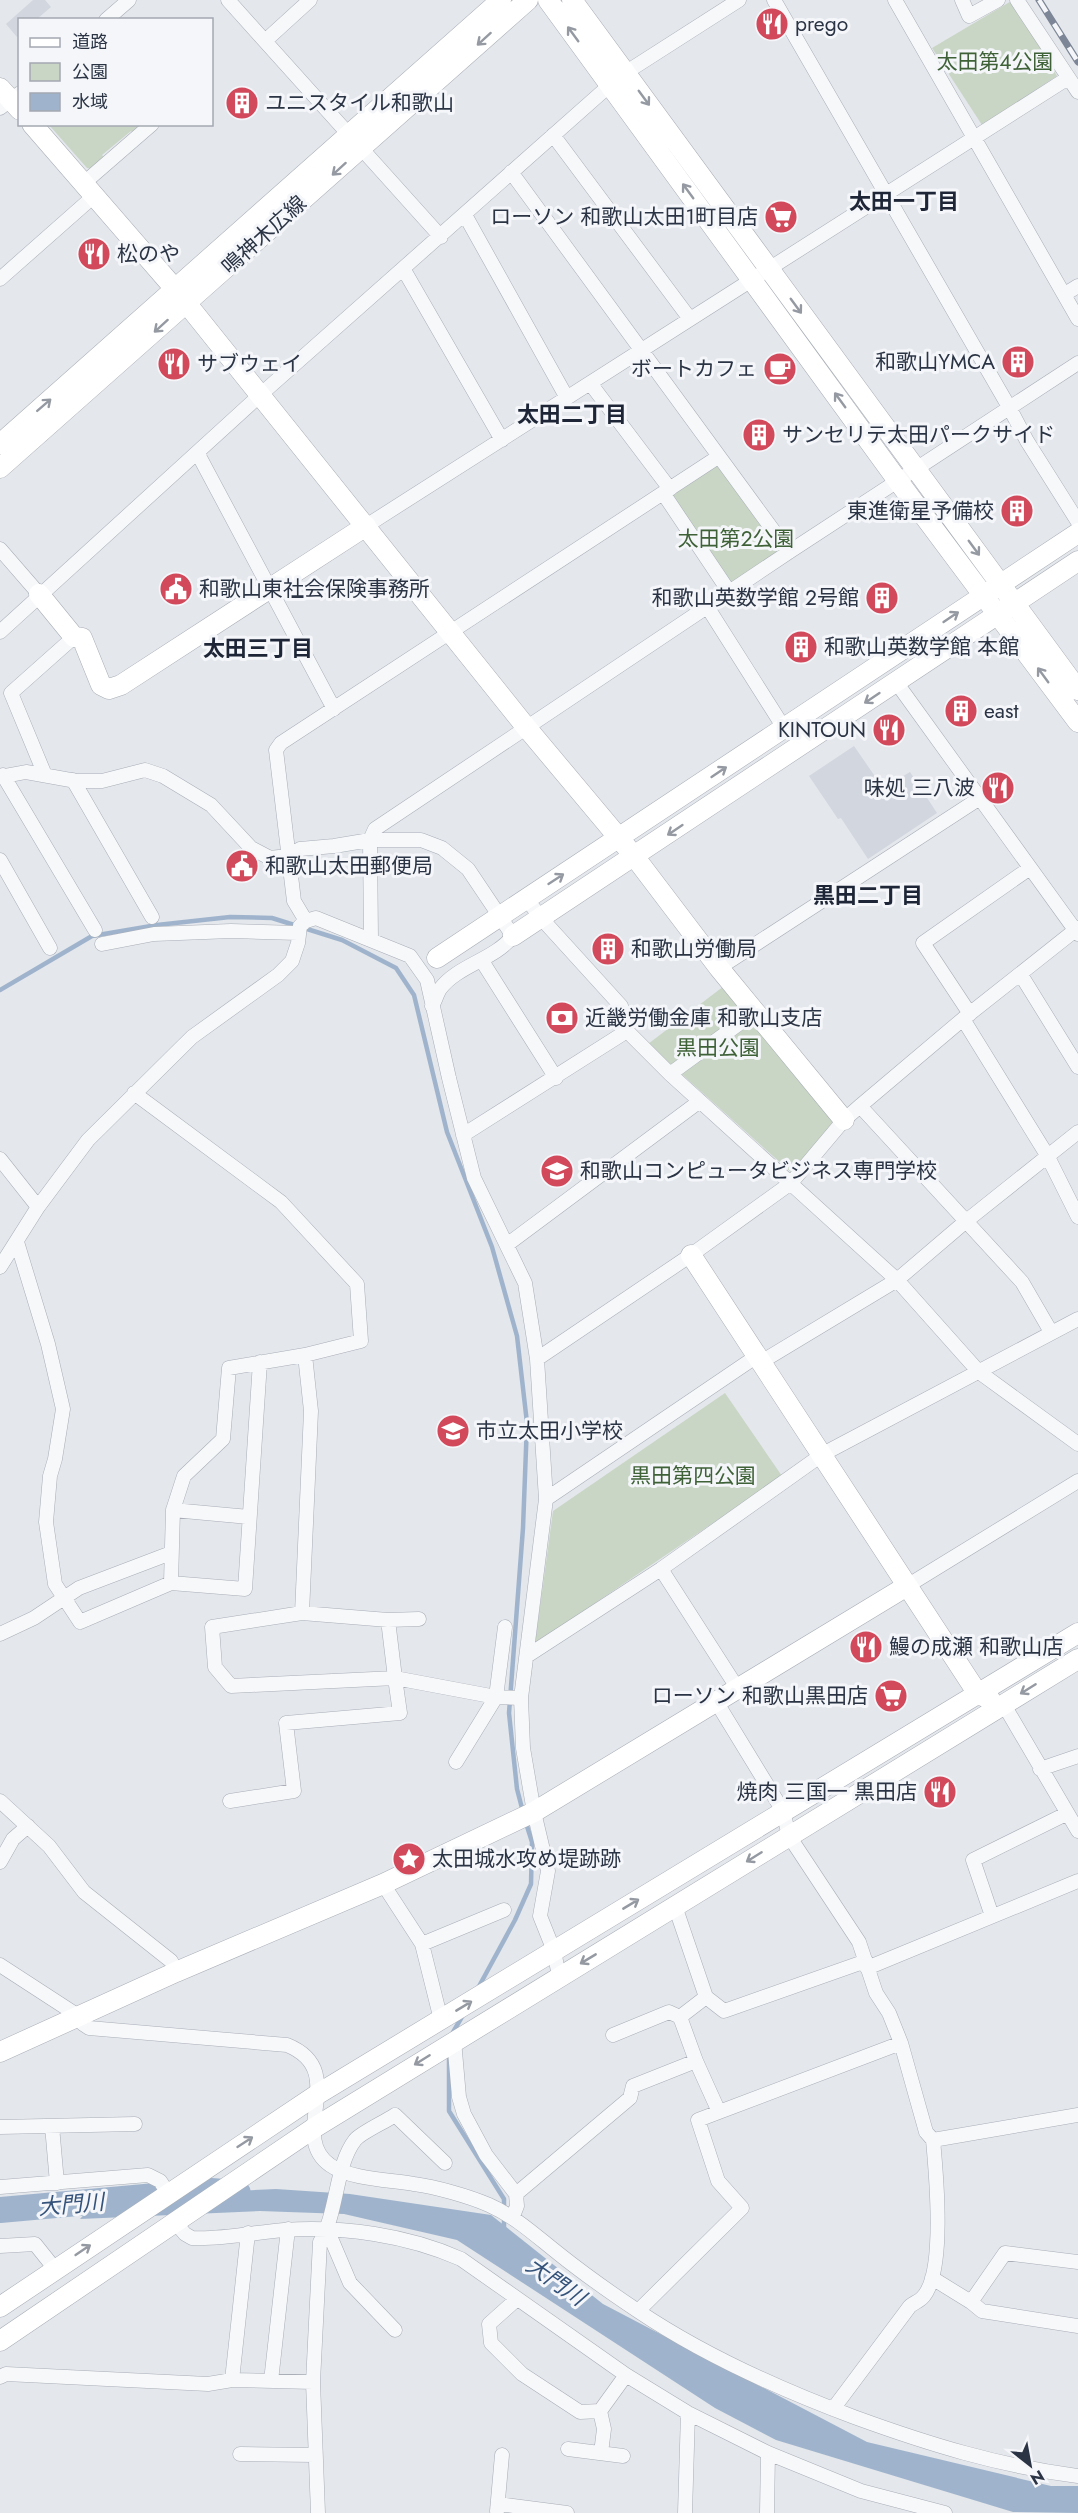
<svg xmlns="http://www.w3.org/2000/svg" width="1078" height="2513" font-family="Jost,'Noto Sans JP',sans-serif">
<style>
.built{fill:#d2d6de}
.green{fill:#c9d6c5}
.water{fill:#9fb4cc}
.lines{fill:none;stroke-linecap:round;stroke-linejoin:round}
.stream{stroke:#9fb4cc;stroke-width:4.5}
.river{stroke:#9fb4cc;stroke-width:26}
.street-casing{stroke:#a9aeb7;stroke-width:15}
.secondary-casing{stroke:#a9aeb7;stroke-width:21}
.street{stroke:#f7f8fa;stroke-width:14}
.secondary{stroke:#fff;stroke-width:20}
.rail-casing{stroke:#7d8696;stroke-width:7}
.rail{stroke:#f4f6f9;stroke-width:4.5;stroke-dasharray:14;stroke-linecap:butt}
.oneway{stroke:#959aa2}
.labels{text-anchor:middle;dominant-baseline:central;stroke-width:6;stroke-linejoin:round;paint-order:stroke}
.poi-label{font-size:21px;fill:#2b3445;stroke:#f4f6f9;text-anchor:start}
.park-label{font-size:21px;fill:#3f6138;stroke:#f4f6f9}
.street-label{font-size:21px;fill:#2b3445;stroke:#f4f6f9}
.neighbourhood-label{font-size:22px;font-weight:bold;fill:#1d2536;stroke:#f4f6f9}
.water-label{font-size:22px;font-style:italic;fill:#34527a;stroke:#f4f6f9}
</style>
<rect width="100%" height="100%" fill="#e4e7ec"/>
<path class="built" d="M33,0H45L51,7L37,19L20,20L19,35L17,37L6,24Z
M854,746L883,788L910,772L937,813L868,859L841,818L838,819L809,776Z"/>
<path class="green" d="M1013,0L1057,76L982,125L932,48Z
M49,125H147L135,135L131,131L102,155L105,159L94,169L87,168Z
M717,463L781,550L731,587L669,494Z
M724,986L837,1119L792,1173L648,1044Z
M725,1393L782,1476L535,1644L553,1511Z"/>
<path class="water" d="M276,2189L350,2194L491,2215L603,2304L867,2442L1051,2486H1078V2513L1013,2512L776,2440L715,2408L457,2240L344,2214L260,2211L80,2219L99,2198Z"/>
<g class="lines">
<path class="stream" d="M0,990L92,936L157,925L230,917L272,918L342,940L396,968L414,995L447,1132L492,1247L517,1336L527,1423L523,1528L509,1713L517,1789L523,1812
M477,1990L515,1920L531,1884L532,1842L526,1823
M452,2034L463,2015
M449,2054V2111L504,2199V2230"/>
<path class="river" d="M0,2210L211,2191L238,2193"/>
<defs>
<path id="street" d="M228,0L441,237
M774,0L1009,407L1027,441L1078,522
M895,0L1078,319
M962,0L969,16L998,0
M1017,0L1078,92
M106,20L129,0
M265,41L310,0
M0,108L20,93
M553,135L690,319
M511,172L789,552
M84,183L152,124
M465,215L567,398
M404,270L502,440
M0,279L94,196
M1065,294L1078,286
M590,383L670,489
M198,454L334,709
M663,493L730,593
M366,526L1068,78
M0,549L39,594
M708,608L784,728
M0,632L259,396L610,85L625,73L739,0
M896,682L1078,934
M3,775L95,930
M45,775L11,693L74,637
M0,777L26,772L76,781H102L145,770L163,776L211,805L251,848L270,858L288,856L300,849L334,846L370,840H421L442,848L468,869L513,936C494,960 458,965 440,989C437,994 435,1001 432,1006
M73,780L152,917
M0,860L50,948
M526,898L541,918L621,1006L627,1031L670,1074L897,1280L979,1372L1078,1444
M306,921L294,901L276,750L281,743L718,457
M371,939L370,840L375,829L789,552L1078,363
M102,944L154,934L231,931L298,933
M482,961L556,1078
M719,968L980,798
M1021,975L1078,1067
M970,1014L923,943L1030,868
M963,1019L1047,1155L1078,1217
M670,1074L755,1012
M134,1093L281,1202L357,1284L361,1341L305,1355L311,1411L302,1613L212,1627L215,1667L231,1686L395,1678L400,1713L286,1723L294,1791L230,1801
M860,1106L1022,1282L1051,1332
M463,1135L627,1031
M0,1159L38,1207
M17,1242L48,1344L63,1409L55,1459L50,1476L46,1522L55,1584L80,1622L171,1583L173,1510L184,1476L223,1439L229,1368L305,1355
M508,1244L700,1101
M0,1267L38,1207L88,1140L192,1037L278,975L292,961L298,943L300,926L306,921L316,918L410,956L427,980L449,1078L474,1178L525,1283L537,1359L546,1499L521,1698L523,1748L534,1812L548,1871L540,1916L554,1951L559,1976
M537,1359L691,1255L791,1183L844,1120L860,1106L963,1019L1078,928
M761,1362L897,1280L965,1222L1078,1132
M546,1499L757,1356
M173,1510L249,1517
M661,1569L738,1689
M171,1583L245,1589L260,1362
M907,1586L1078,1481
M302,1613L388,1620L419,1619
M388,1620L395,1678L496,1697L505,1627
M0,1634L34,1618L79,1588L171,1553
M527,1656L661,1569L823,1454L1078,1319
M717,1703L783,1811L789,1836L859,1942L876,1993L889,2013L901,2043
M1004,1705L1078,1831
M456,1762L496,1697L521,1698
M1040,1769L1078,1756
M0,1801L49,1846L84,1892L171,1961L176,1972
M0,1862L13,1839L28,1826
M383,1884L422,1944L441,2020
M675,1906L706,1997L724,2011L866,1961
M992,1916L973,1860L1066,1814
M422,1944L504,1910
M0,1965L80,2017L83,2024L89,2028L287,2045C351,2071 287,2135 330,2165C349,2179 391,2180 414,2184C436,2187 468,2196 489,2205C516,2217 536,2236 559,2254C584,2274 611,2293 638,2311C705,2356 779,2389 854,2417C928,2444 999,2466 1078,2476
M867,1968L1078,1881
M680,2017L706,1997
M454,2040L459,2097L464,2114L486,2155L516,2194L517,2206L513,2216
M719,2112L901,2043L926,2132L933,2140L1078,2115
M52,2126L57,2183
M0,2127L135,2124
M0,2187L148,2175L160,2181L168,2193
M516,2194L630,2098L633,2086L696,2061L680,2017L669,2012L613,2035
M174,2221L185,2234L192,2238C221,2240 256,2232 284,2230C343,2226 407,2235 461,2259L626,2375L688,2413L768,2453L861,2491L945,2513
M327,2229L350,2283L395,2330
M0,2246L35,2244L55,2269
M932,2278L971,2302L1005,2253L1078,2262
M517,2299L489,2324L491,2343L522,2374L580,2412L600,2411L626,2375
M971,2302L982,2311L1078,2326
M638,2311L742,2208L718,2181L698,2120L719,2112L696,2061
M0,2377L6,2374L208,2384L232,2380L313,2382
M232,2380L248,2233
M271,2381L288,2229
M833,2409L910,2306C914,2303 919,2301 922,2298C946,2275 936,2172 933,2140
M600,2411L604,2429L601,2453
M568,2449L623,2456
M240,2454L315,2455
M498,2504L567,2513
M497,2511L502,2455
M318,2513L313,2382L320,2242C338,2212 335,2166 355,2140C362,2132 385,2122 395,2115L445,2163
M685,2513L688,2413
M767,2513L768,2453"/>
<path id="secondary" d="M548,0L898,481L1078,722
M572,0L1078,690
M0,88L20,110
M32,124L175,289L526,727L634,856L719,968L844,1120
M0,444L501,0
M0,468L528,0
M39,594L74,637L82,638L101,685L109,689L121,685L366,526
M513,936L1078,561
M437,958L1078,533
M691,1255L978,1694L990,1699
M0,2052L176,1972L383,1884L534,1812L907,1586
M0,2307L318,2094L1078,1633
M0,2341L314,2128L1078,1659"/>
</defs>
<use href="#street" class="street-casing"/>
<use href="#secondary" class="secondary-casing"/>
<use href="#street" class="street"/>
<use href="#secondary" class="secondary"/>
<defs>
<path id="rail" d="M1039,0L1078,62"/>
</defs>
<use href="#rail" class="rail-casing"/>
<use href="#rail" class="rail"/>
</g>
<defs><path id="oneway-shaft" d="M-6 0H5M1.5-3L5.5 0L1.5 3" fill="none" stroke-width="1.6" stroke-linecap="round" stroke-linejoin="round" transform="scale(1.5)"/></defs>
<g class="oneway">
<use href="#oneway-shaft" transform="translate(573 34) rotate(-126)"/>
<use href="#oneway-shaft" transform="translate(484 39) rotate(138)"/>
<use href="#oneway-shaft" transform="translate(644 98) rotate(54)"/>
<use href="#oneway-shaft" transform="translate(339 169) rotate(138)"/>
<use href="#oneway-shaft" transform="translate(688 191) rotate(-126)"/>
<use href="#oneway-shaft" transform="translate(796 306) rotate(54)"/>
<use href="#oneway-shaft" transform="translate(161 326) rotate(138)"/>
<use href="#oneway-shaft" transform="translate(840 400) rotate(-126)"/>
<use href="#oneway-shaft" transform="translate(44 405) rotate(-41)"/>
<use href="#oneway-shaft" transform="translate(974 548) rotate(54)"/>
<use href="#oneway-shaft" transform="translate(951 617) rotate(-34)"/>
<use href="#oneway-shaft" transform="translate(1043 675) rotate(-126)"/>
<use href="#oneway-shaft" transform="translate(872 698) rotate(146)"/>
<use href="#oneway-shaft" transform="translate(719 772) rotate(-34)"/>
<use href="#oneway-shaft" transform="translate(675 830) rotate(146)"/>
<use href="#oneway-shaft" transform="translate(556 879) rotate(-33)"/>
<use href="#oneway-shaft" transform="translate(1028 1689) rotate(148)"/>
<use href="#oneway-shaft" transform="translate(754 1857) rotate(148)"/>
<use href="#oneway-shaft" transform="translate(631 1904) rotate(-31)"/>
<use href="#oneway-shaft" transform="translate(588 1959) rotate(149)"/>
<use href="#oneway-shaft" transform="translate(464 2006) rotate(-31)"/>
<use href="#oneway-shaft" transform="translate(422 2060) rotate(148)"/>
<use href="#oneway-shaft" transform="translate(245 2142) rotate(-33)"/>
<use href="#oneway-shaft" transform="translate(83 2250) rotate(-34)"/>
</g>
<defs>
<symbol id="restaurant-disc" viewBox="-11 -11 22 22"><circle r="9.5" fill="#d1495b" stroke="#f4f6f9"/><path d="M-5-6h1v4h1v-4h1v4h1v-4h1v5L-1.5 .5V6h-2V.5L-5-1ZM5-6V6H3V1.5H1.5Q1.5-4 5-6Z" fill="#fff"/></symbol>
<symbol id="building-disc" viewBox="-11 -11 22 22"><circle r="9.5" fill="#d1495b" stroke="#f4f6f9"/><path d="M-4-6H4V6H1V3H-1V6H-4ZM-2.5-4.3h1.7v1.8h-1.7ZM.8-4.3h1.7v1.8H.8ZM-2.5-1h1.7V.8h-1.7ZM.8-1h1.7V.8H.8Z" fill="#fff"/></symbol>
<symbol id="supermarket-disc" viewBox="-11 -11 22 22"><circle r="9.5" fill="#d1495b" stroke="#f4f6f9"/><path d="M-6-5.5h2.5l.6 2H6L4.5 2H-2.5L-4.4-4H-6ZM-1.5 3.2a1.3 1.3 0 1 0 .1 0ZM3 3.2a1.3 1.3 0 1 0 .1 0Z" fill="#fff"/></symbol>
<symbol id="cafe-disc" viewBox="-11 -11 22 22"><circle r="9.5" fill="#d1495b" stroke="#f4f6f9"/><path d="M-5.5-4.5H6V0H3Q3 3.5 0 3.5H-2.5Q-5.5 3.5-5.5 0ZM3-3.2v2h1.7v-2ZM-6 4.5H4V6H-6Z" fill="#fff"/></symbol>
<symbol id="civic-disc" viewBox="-11 -11 22 22"><circle r="9.5" fill="#d1495b" stroke="#f4f6f9"/><path d="M-.6-6.5H3V-4.5H.6V-3L4-1V1h2V6H-6V1h2V-1L-.6-3ZM-1.2 2.5V6h2.4V2.5Z" fill="#fff"/></symbol>
<symbol id="bank-disc" viewBox="-11 -11 22 22"><circle r="9.5" fill="#d1495b" stroke="#f4f6f9"/><path d="M-6-4H6V4H-6ZM0-2.3a2.3 2.3 0 1 0 0 4.6a2.3 2.3 0 1 0 0-4.6Z" fill="#fff"/></symbol>
<symbol id="school-disc" viewBox="-11 -11 22 22"><circle r="9.5" fill="#d1495b" stroke="#f4f6f9"/><path d="M0-5L7-2L0 1L-7-2ZM-4 1L0 2.5L4 1V4Q0 6-4 4Z" fill="#fff"/></symbol>
<symbol id="sight-disc" viewBox="-11 -11 22 22"><circle r="9.5" fill="#d1495b" stroke="#f4f6f9"/><path d="M0-6L1.8-2.2L6-1.7L2.9 1.2L3.7 5.4L0 3.3L-3.7 5.4L-2.9 1.2L-6-1.7L-1.8-2.2Z" fill="#fff"/></symbol>
</defs>
<g fill-rule="evenodd">
<use href="#restaurant-disc" x="753" y="5" width="38" height="38"/>
<use href="#building-disc" x="223" y="84" width="38" height="38"/>
<use href="#supermarket-disc" x="762" y="198" width="38" height="38"/>
<use href="#restaurant-disc" x="75" y="235" width="38" height="38"/>
<use href="#building-disc" x="999" y="343" width="38" height="38"/>
<use href="#restaurant-disc" x="155" y="345" width="38" height="38"/>
<use href="#cafe-disc" x="761" y="350" width="38" height="38"/>
<use href="#building-disc" x="740" y="416" width="38" height="38"/>
<use href="#building-disc" x="998" y="492" width="38" height="38"/>
<use href="#civic-disc" x="157" y="570" width="38" height="38"/>
<use href="#building-disc" x="863" y="579" width="38" height="38"/>
<use href="#building-disc" x="782" y="628" width="38" height="38"/>
<use href="#building-disc" x="942" y="692" width="38" height="38"/>
<use href="#restaurant-disc" x="870" y="711" width="38" height="38"/>
<use href="#restaurant-disc" x="979" y="769" width="38" height="38"/>
<use href="#civic-disc" x="223" y="847" width="38" height="38"/>
<use href="#building-disc" x="589" y="930" width="38" height="38"/>
<use href="#bank-disc" x="543" y="999" width="38" height="38"/>
<use href="#school-disc" x="538" y="1152" width="38" height="38"/>
<use href="#school-disc" x="434" y="1412" width="38" height="38"/>
<use href="#restaurant-disc" x="847" y="1628" width="38" height="38"/>
<use href="#supermarket-disc" x="872" y="1677" width="38" height="38"/>
<use href="#restaurant-disc" x="921" y="1773" width="38" height="38"/>
<use href="#sight-disc" x="390" y="1840" width="38" height="38"/>
</g>
<g class="labels">
<g class="poi-label">
<text x="795" y="24">prego</text>
<text x="265" y="103">ユニスタイル和歌山</text>
<text x="758" y="217" text-anchor="end">ローソン 和歌山太田1町目店</text>
<text x="117" y="254">松のや</text>
<text x="995" y="362" text-anchor="end">和歌山YMCA</text>
<text x="197" y="364">サブウェイ</text>
<text x="757" y="369" text-anchor="end">ボートカフェ</text>
<text x="782" y="435">サンセリテ太田パークサイド</text>
<text x="994" y="511" text-anchor="end">東進衛星予備校</text>
<text x="199" y="589">和歌山東社会保険事務所</text>
<text x="859" y="598" text-anchor="end">和歌山英数学館 2号館</text>
<text x="824" y="647">和歌山英数学館 本館</text>
<text x="984" y="711">east</text>
<text x="866" y="730" text-anchor="end">KINTOUN</text>
<text x="975" y="788" text-anchor="end">味処 三八波</text>
<text x="265" y="866">和歌山太田郵便局</text>
<text x="631" y="949">和歌山労働局</text>
<text x="585" y="1018">近畿労働金庫 和歌山支店</text>
<text x="580" y="1171">和歌山コンピュータビジネス専門学校</text>
<text x="476" y="1431">市立太田小学校</text>
<text x="889" y="1647">鰻の成瀬 和歌山店</text>
<text x="868" y="1696" text-anchor="end">ローソン 和歌山黒田店</text>
<text x="917" y="1792" text-anchor="end">焼肉 三国一 黒田店</text>
<text x="432" y="1859">太田城水攻め堤跡跡</text>
</g>
<g class="park-label">
<text x="995" y="62">太田第４公園</text>
<text x="736" y="539">太田第２公園</text>
<text x="718" y="1048">黒田公園</text>
<text x="693" y="1476">黒田第四公園</text>
</g>
<g class="street-label">
<text transform="translate(264 235) rotate(-42)">鳴神木広線</text>
</g>
<g class="neighbourhood-label">
<text x="904" y="201">太田一丁目</text>
<text x="572" y="414">太田二丁目</text>
<text x="258" y="648">太田三丁目</text>
<text x="868" y="895">黒田二丁目</text>
</g>
<g class="water-label">
<text transform="translate(71 2204) rotate(-5)">大門川</text>
<text transform="translate(556 2281) rotate(35)">大門川</text>
</g>
</g>
<rect x="18" y="18" width="195" height="108" fill="#f4f6f9" stroke="#a4a8b1" stroke-width="1.5"/>
<rect x="30" y="38" width="30" height="9" fill="#ffffff" stroke="#a4a8b1" stroke-width="1.5"/>
<text x="72" y="48" font-size="18" fill="#2b3445">道路</text>
<rect x="30" y="63" width="30" height="18" fill="#c9d6c5" stroke="#a4a8b1" stroke-width="1.5"/>
<text x="72" y="78" font-size="18" fill="#2b3445">公園</text>
<rect x="30" y="93" width="30" height="18" fill="#9fb4cc" stroke="#a4a8b1" stroke-width="1.5"/>
<text x="72" y="108" font-size="18" fill="#2b3445">水域</text>
<g transform="translate(1030 2465) rotate(149)" stroke="#f4f6f9" stroke-width="4.5" paint-order="stroke">
<path d="M0-4.5L10 22L0 15L-10 22Z" fill="#2b3445"/>
<text y="-9" font-size="16" font-weight="bold" text-anchor="middle" fill="#2b3445">N</text>
</g>
</svg>
